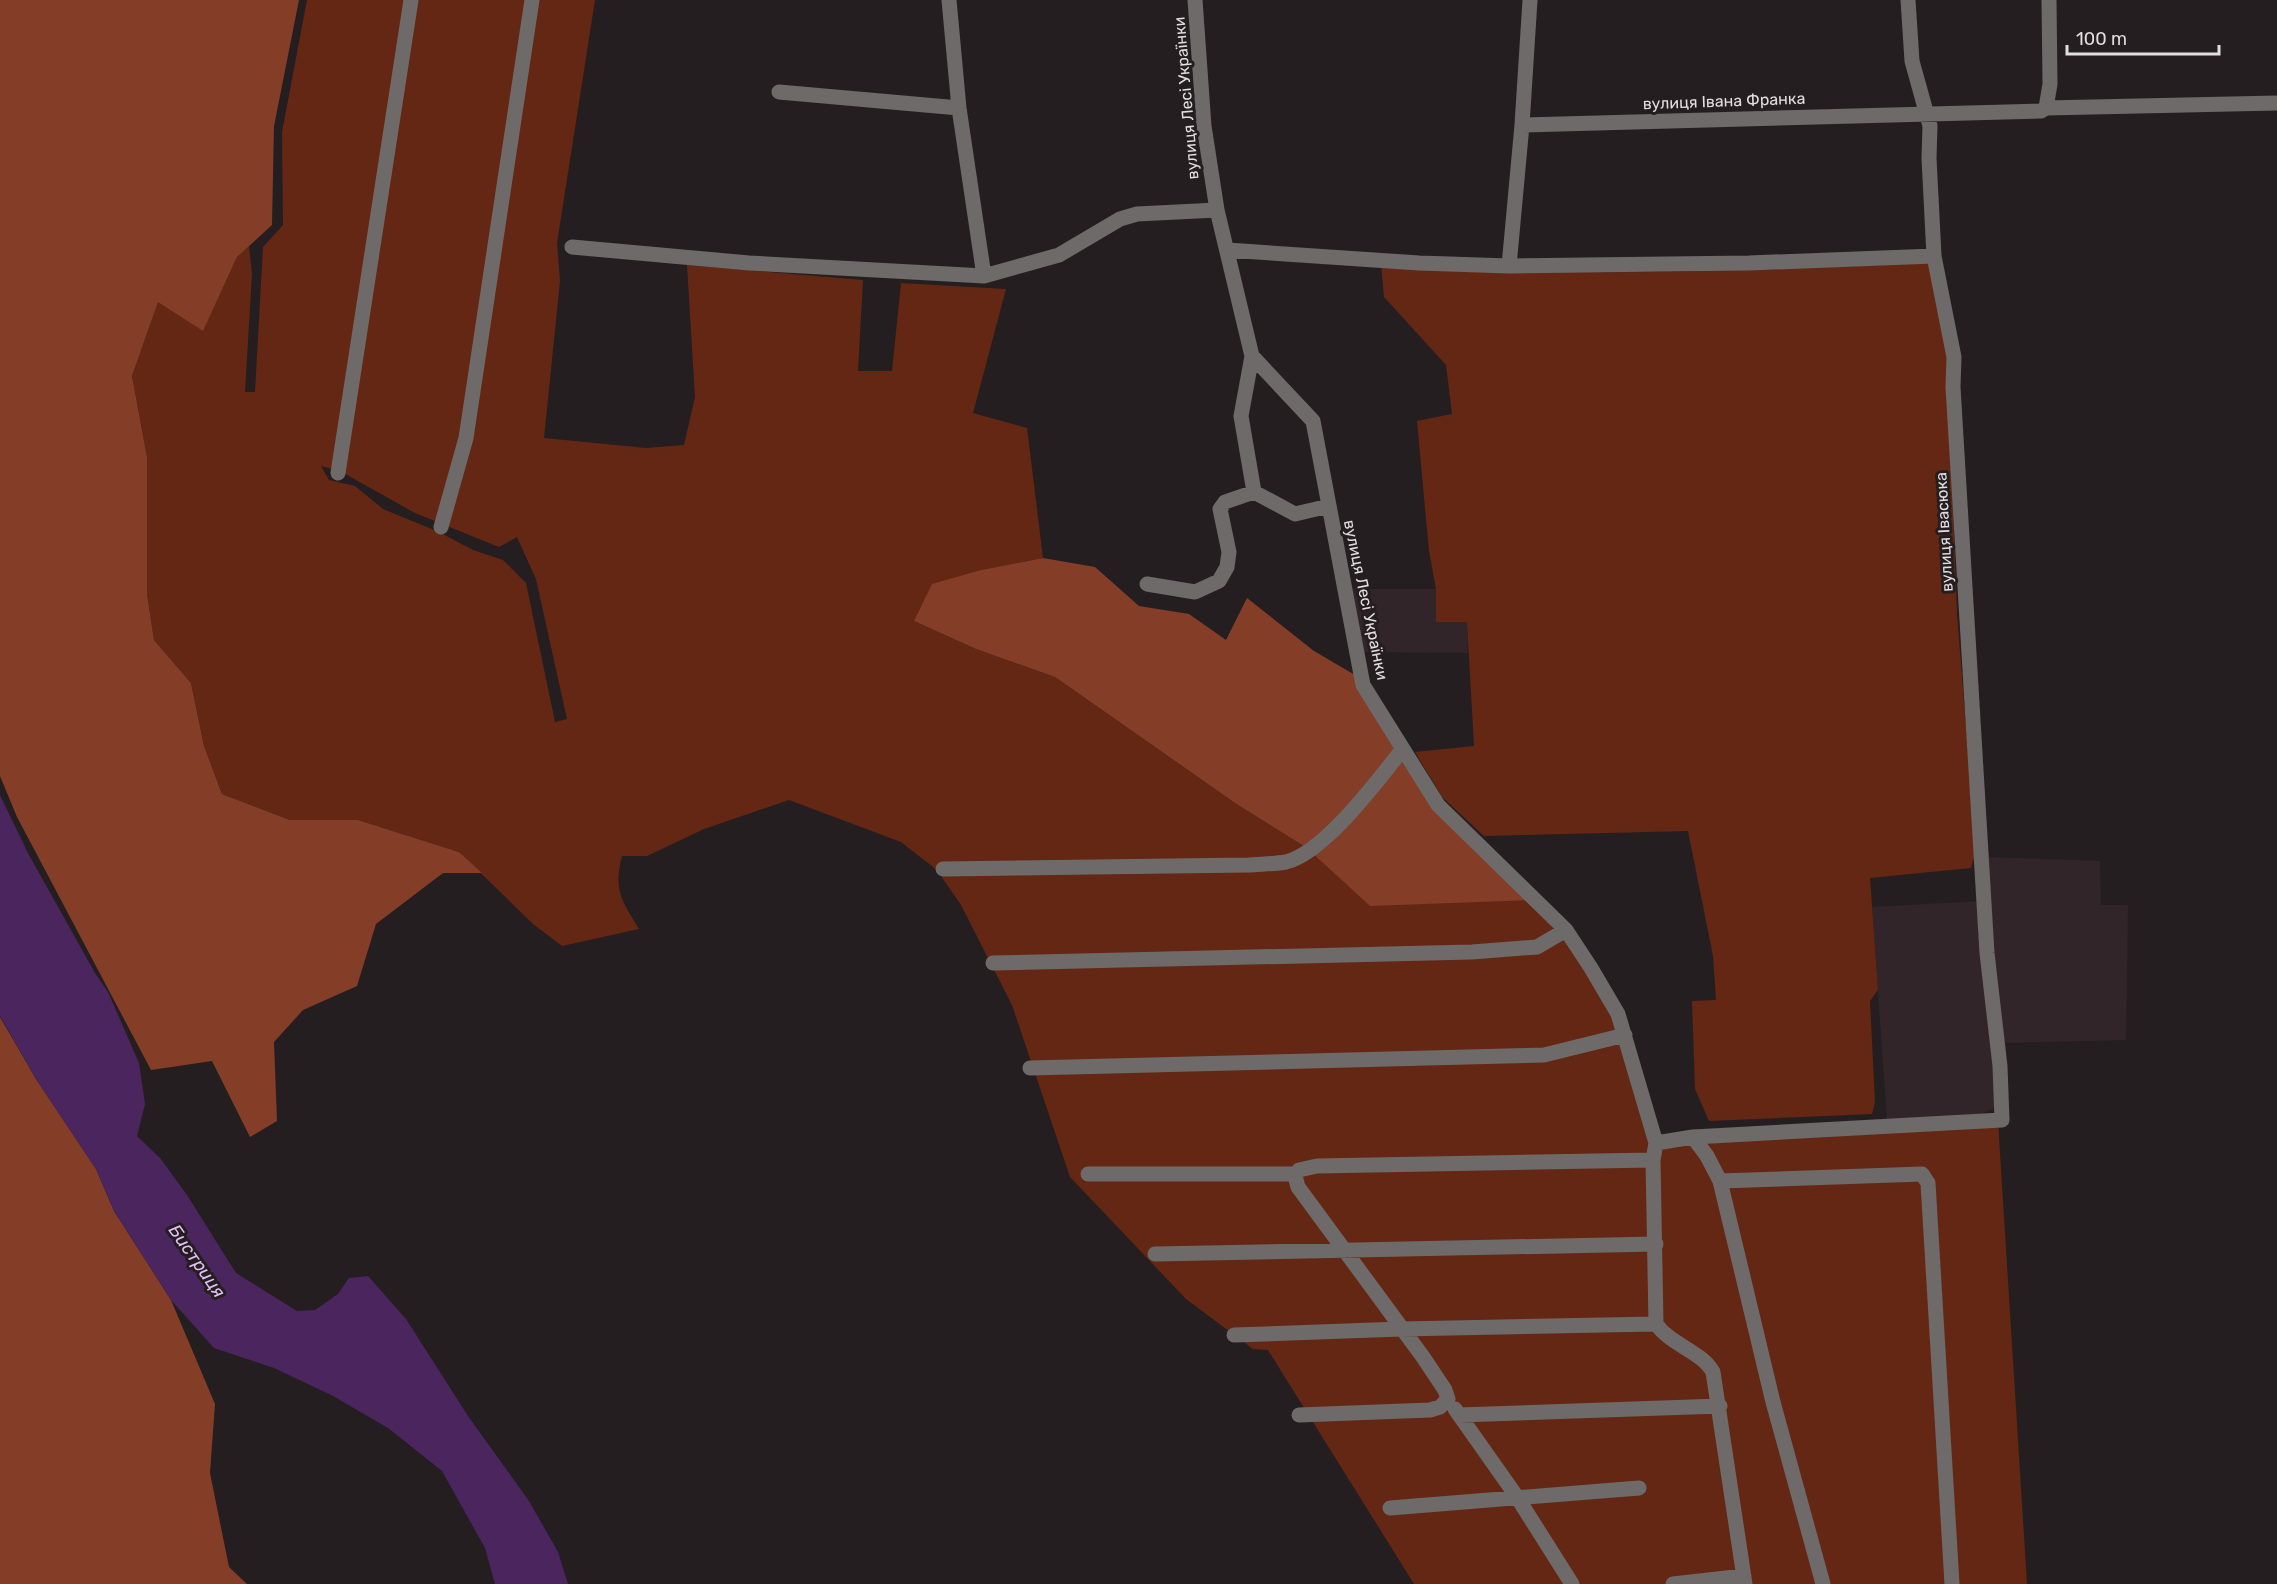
<svg xmlns="http://www.w3.org/2000/svg" width="2277" height="1584" font-family="Rubik,sans-serif">
<style>
.built{fill:#32252a}
.green{fill:#642714;fill-rule:evenodd}
.forest{fill:#843d27}
.water{fill:#4a255e}
.lines{fill:none;stroke-linecap:round;stroke-linejoin:round}
.minor{stroke:#6e6a6a;stroke-width:15}
.labels{text-anchor:middle;dominant-baseline:central;stroke-width:6;stroke-linejoin:round;paint-order:stroke}
.street-label{font-size:16px;fill:#e2dddf;stroke:#251e20}
.water-label{font-size:18px;font-style:italic;fill:#e0bff4;stroke:#251e20}
</style>
<rect width="100%" height="100%" fill="#251e20"/>
<path class="built" d="M1350,589H1436V621L1467,622L1468,653L1359,652Z
M1986,857L2100,861L2101,905H2128L2126,1040L2001,1043Z
M1982,901L1997,1107L1976,1116L1887,1120L1872,907Z"/>
<path class="green" d="M307,0H595L557,243L560,281L544,438L646,448L684,445L695,397L687,265L863,280L858,371H892L901,283L1006,289L973,413L1027,428L1043,558L981,570L914,621L976,649L1055,677L1235,803L1307,848L1531,900L1573,945L1619,1022L1652,1149L1719,1132L1998,1121L2027,1584H1414L1268,1350L1253,1349L1186,1299L1070,1177L1012,1005L961,905L937,870L901,842L789,800L704,829L647,856H622C613,890 622,901 639,929L562,946L533,924L459,852L358,820H290L222,794L204,746L191,683L154,640L147,594V457L132,376L158,301L203,330L237,257L249,246L252,274L245,392H255L263,247L283,225L282,132ZM321,466L340,471L415,513L499,547L517,537L536,579L567,719L555,722L526,583L503,560L473,550L439,532L383,509L355,486L329,480Z
M1381,263C1564,279 1745,271 1929,263L1950,356L1948,385L1957,614L1976,851L1971,868L1870,878L1878,990L1870,1001L1875,1102L1872,1114L1709,1121L1695,1089L1692,1001L1716,1000L1713,956L1688,831L1484,836L1442,797L1415,752L1474,746L1467,622H1436V589L1429,551L1417,421L1452,414L1446,365L1384,297Z"/>
<path class="forest" d="M0,0H299L274,126L272,225L237,257L203,331L158,302L132,376L147,457V594L154,640L191,683L204,746L222,794L290,820H358L459,852L482,873H443L376,924L357,986L303,1010L274,1042L277,1121L250,1137L212,1061L151,1070L17,817L0,776Z
M1043,558L1095,567L1139,606L1189,614L1226,640L1247,598L1314,651L1355,675L1429,794L1531,900L1370,906L1307,848L1235,803L1055,677L976,649L914,621L932,584L981,570Z
M0,1017L36,1079L96,1169L114,1211L171,1300L215,1404L210,1473L229,1567L247,1584H0Z"/>
<path class="water" d="M0,795L29,855L95,973L108,992L139,1063L145,1104L137,1136L160,1158L187,1195L236,1273L297,1311L315,1310L338,1294L349,1278L368,1276L406,1319L468,1416L529,1501L558,1552L568,1584H495L485,1548L442,1471L388,1428L333,1396L274,1368L214,1348L171,1300L114,1211L96,1169L36,1079L0,1016Z"/>
<g class="lines">
<path class="minor" d="M949,0L959,108L984,276L1059,255L1120,219L1137,214L1217,210
M1195,0L1204,126L1217,210L1252,356L1313,421L1363,685L1438,805L1566,930L1591,968L1618,1014L1656,1143L1653,1160L1656,1324C1671,1345 1701,1351 1713,1372L1745,1584
M1530,0L1522,125L1509,266L1749,263L1934,256
M779,92L959,108
M2046,108L2050,84L2049,0
M1522,125L2041,111L2046,108L2277,103
M572,247L749,263L984,276
M1227,250L1419,263L1509,266
M1252,356L1241,416L1254,492L1295,514L1329,506
M338,473L411,0
M441,527L466,438L532,0
M1147,584L1195,592L1219,581L1227,567L1229,552L1220,509L1225,502L1254,492
M943,869L1249,865C1261,864 1275,864 1286,862C1324,853 1378,780 1402,750
M993,963L1472,952L1537,947L1566,930
M1030,1068L1544,1055L1625,1035
M1693,1137L1707,1156L1720,1181
M1656,1143L1693,1137L2002,1120L2000,1066L1987,953L1953,387L1954,357L1934,256L1929,158L1930,126L1912,61L1908,0
M1088,1174H1296
M1155,1254L1656,1244
M1234,1335L1401,1329L1656,1324
M1455,1409L1517,1497L1572,1584
M1299,1415L1430,1410L1440,1407L1448,1399L1445,1390L1423,1357L1298,1187L1295,1176L1299,1170L1317,1166L1653,1160
M1459,1415L1720,1406
M1390,1508L1639,1488
M1673,1584L1744,1576
M1823,1584L1773,1402L1720,1181L1922,1174L1928,1183L1952,1584"/>
</g>
<g class="labels">
<g class="street-label">
<text transform="translate(1186 98) rotate(-95)">вулиця Лесі Українки</text>
<text transform="translate(1724 101) rotate(-2)">вулиця Івана Франка</text>
<text transform="translate(1944 532) rotate(-93)">вулиця Івасюка</text>
<text transform="translate(1366 600) rotate(78)">вулиця Лесі Українки</text>
</g>
<g class="water-label">
<text transform="translate(197 1261) rotate(55)">Бистриця</text>
</g>
</g>
<path d="M2067 45v9h152v-9" fill="none" stroke="#e2dddf" stroke-width="3"/>
<text x="2076" y="45" font-size="18" fill="#e2dddf" stroke="#251e20" stroke-width="4.5" paint-order="stroke">100 m</text>
</svg>
